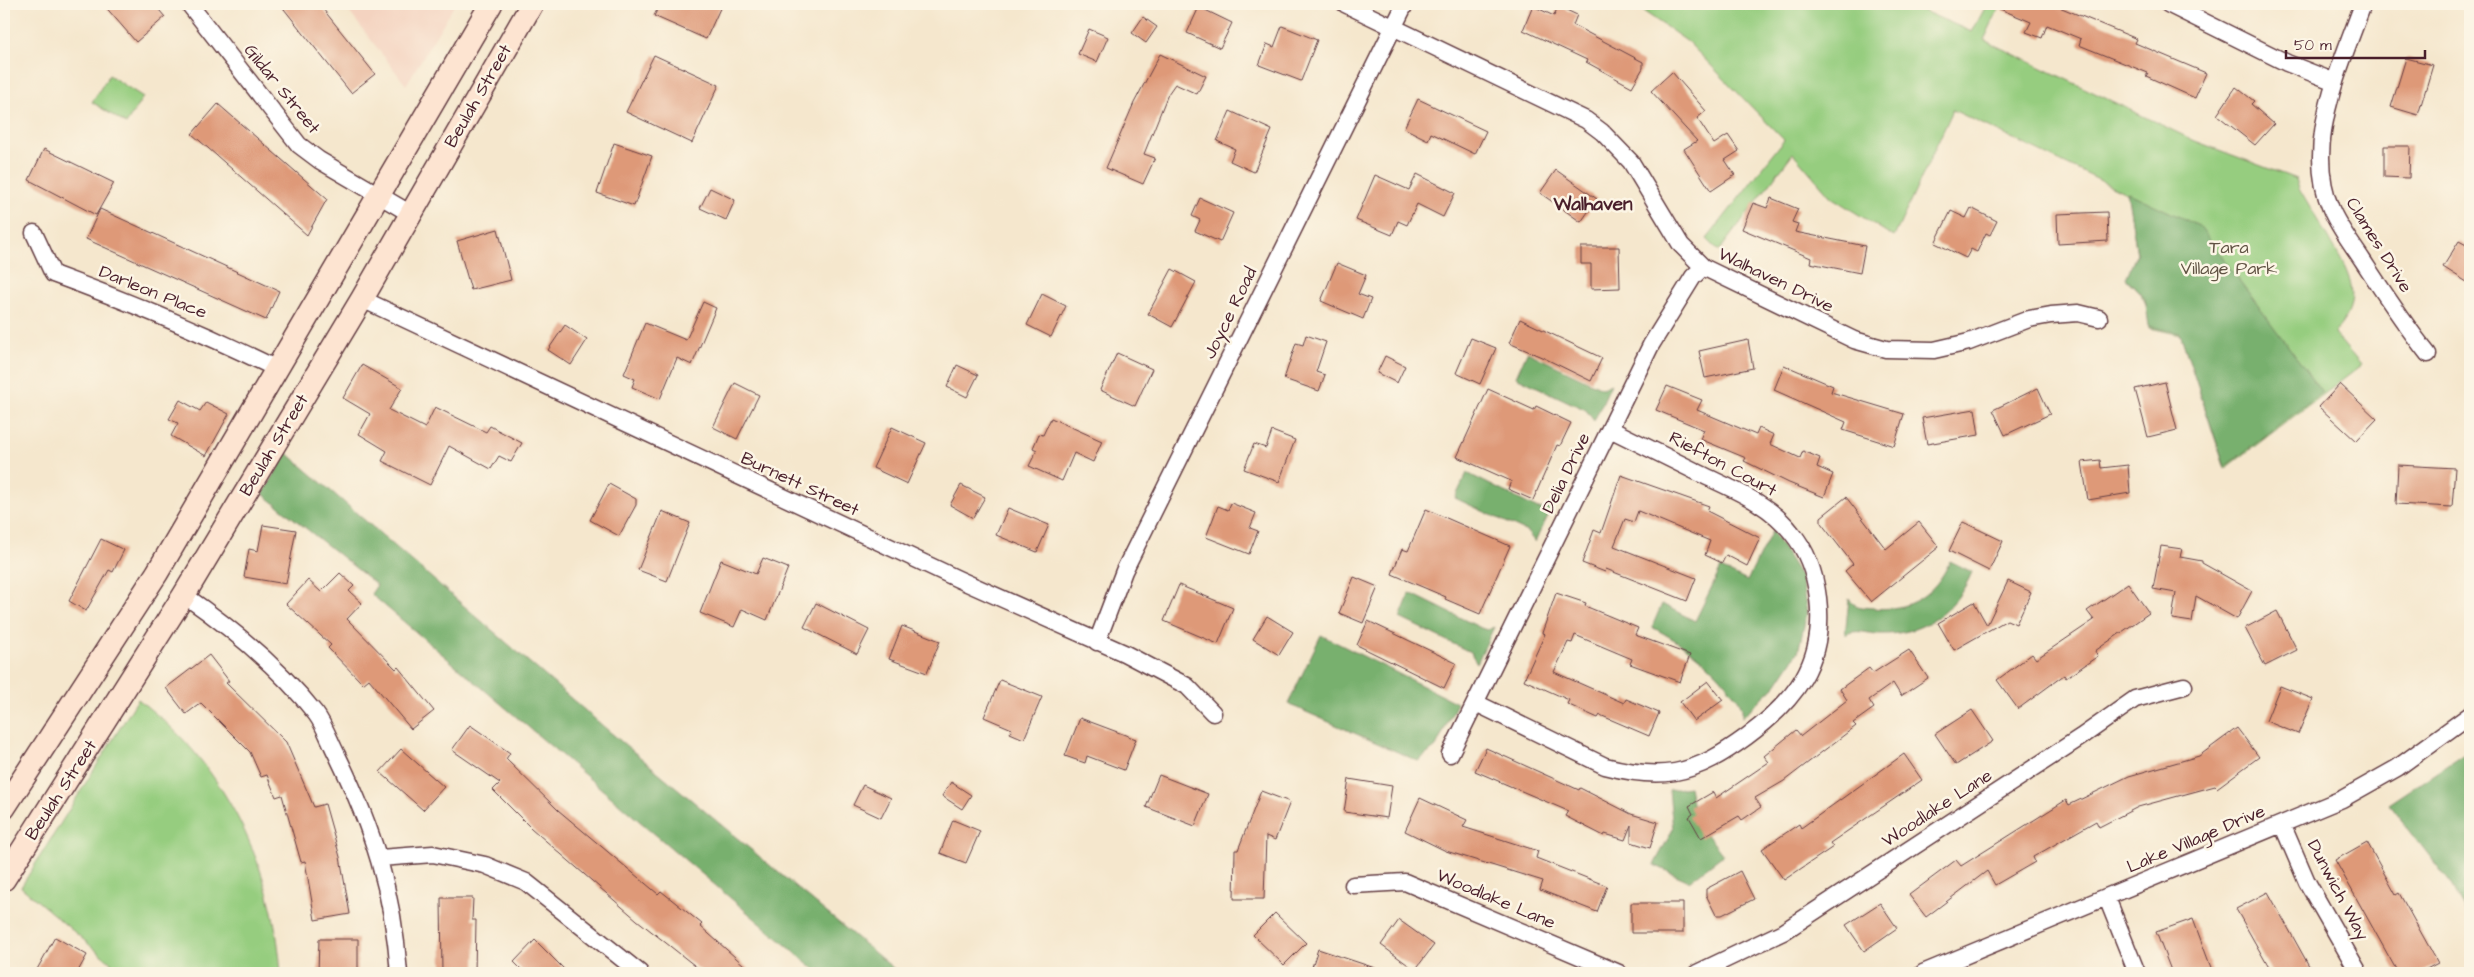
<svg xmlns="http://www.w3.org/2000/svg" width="2474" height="977" font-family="'Architects Daughter',sans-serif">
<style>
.built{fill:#f4d3c0}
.green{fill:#96cd7f;stroke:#707655}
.forest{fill:#78b06e;stroke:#61684c}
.building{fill:#de9978}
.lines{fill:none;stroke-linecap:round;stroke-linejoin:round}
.street-casing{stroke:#643d43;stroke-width:19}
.secondary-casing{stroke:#643d43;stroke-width:25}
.street{stroke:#fff;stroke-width:16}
.secondary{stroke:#fde4d1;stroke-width:22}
.labels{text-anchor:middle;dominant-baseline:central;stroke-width:5;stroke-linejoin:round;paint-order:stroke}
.street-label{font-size:18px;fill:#4a1f2b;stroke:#fcf5e5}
.park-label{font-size:18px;fill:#615344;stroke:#fcf5e5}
.neighbourhood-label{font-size:19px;font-weight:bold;fill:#4a1f2b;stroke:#fcf5e5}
</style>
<rect width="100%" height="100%" fill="#fcf5e5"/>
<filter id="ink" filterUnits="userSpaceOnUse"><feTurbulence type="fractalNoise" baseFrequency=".02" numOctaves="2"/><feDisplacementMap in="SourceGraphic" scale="10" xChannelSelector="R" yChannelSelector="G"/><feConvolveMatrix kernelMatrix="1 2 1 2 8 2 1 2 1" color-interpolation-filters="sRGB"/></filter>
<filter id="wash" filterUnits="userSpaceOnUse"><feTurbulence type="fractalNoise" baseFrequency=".0096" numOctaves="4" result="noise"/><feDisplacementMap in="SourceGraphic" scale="20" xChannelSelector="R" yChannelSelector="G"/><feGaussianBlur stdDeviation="1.12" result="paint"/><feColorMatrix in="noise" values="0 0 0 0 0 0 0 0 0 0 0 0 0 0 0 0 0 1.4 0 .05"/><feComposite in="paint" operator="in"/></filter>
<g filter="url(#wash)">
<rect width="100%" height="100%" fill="#f5e7cd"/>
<path class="built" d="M343,4H455L406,85Z"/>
<path class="green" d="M1633,4H1907L1972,32L1987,4H2001L1984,40L2195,141L2296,179L2299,189C2309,206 2319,223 2329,239C2349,273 2366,299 2334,333L2361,365L2225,469L2181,335L2150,328C2149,306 2144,294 2127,280L2137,255L2128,194L1953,110L1894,237L1831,197L1793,153L1719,251L1707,239L1784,140L1688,42Z
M109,75L143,97L126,124L92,102Z
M138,699C152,711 168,723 181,737C241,801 275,886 281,973H123L21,887Z"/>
<path class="forest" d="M2127,192L2199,226L2322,392L2225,467L2180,333L2149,326L2145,298L2126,278L2137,253Z
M1527,352L1602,388L1611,384L1594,421L1586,410L1516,377Z
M287,453L610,732L899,973H819L371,594L377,585L263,494Z
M1467,473L1538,509L1552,508L1535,542L1527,532L1455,498Z
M1772,531L1801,577L1807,613L1798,652L1776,685L1742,717C1744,705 1737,698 1730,689C1708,660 1683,644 1652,627L1662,604L1695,621L1721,568L1747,581Z
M1950,561L1972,572C1956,611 1922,636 1879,634C1868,634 1855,628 1845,635L1849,599C1855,608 1863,607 1873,608C1909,612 1936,594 1950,561Z
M1410,593L1481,628L1487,630L1494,627L1477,663L1470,652L1400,618Z
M1321,635L1457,703L1436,747L1418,761L1288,704Z
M2470,750V919L2449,881L2389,804Z
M1689,787L1695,819L1723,855L1689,881L1654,865L1673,829L1669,790Z"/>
<g id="blocks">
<path class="building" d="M103,4H154L165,17L136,42Z
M280,4H319L375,74L351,93Z
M660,4H722L706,39L654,16Z
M1988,4H2052L2137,39L2135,43L2206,73L2195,98L2146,76L2148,73L2079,45L2081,39L2047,25L2042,38L2026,32L2031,22Z
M1533,6L1554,16L1558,6L1577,15L1573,25L1643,62V68L1632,87L1586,62L1587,60L1523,30Z
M1199,7L1232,23L1220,48L1187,33Z
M1143,17L1157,27L1146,43L1132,33Z
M1282,26L1317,40L1301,81L1259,65L1267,44L1274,47Z
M1089,29L1108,37L1097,62L1078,54Z
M1160,54L1206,76L1197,94L1175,84L1168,94L1144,154L1155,158L1143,184L1106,168L1134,103Z
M654,55L719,85L692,143L626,112Z
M2406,58L2433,65L2418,115L2391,107Z
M1672,72L1706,111L1697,118L1714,144L1728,135L1739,151L1725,160L1735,175L1711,191L1684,149L1697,141L1651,91Z
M2236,87L2254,101L2251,104L2274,124L2255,145L2217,115Z
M1418,99L1486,131L1475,154L1431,133L1428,140L1404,128Z
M218,104L327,199L307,235L192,134Z
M1230,111L1272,130L1254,172L1230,161L1235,149L1217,141Z
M614,143L652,156L634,206L597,193Z
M2384,146H2410L2409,178L2384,177Z
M44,149L114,183L96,215L29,180Z
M1556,170L1597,199L1581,222L1540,193Z
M1417,174L1455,193L1443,217L1417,204L1407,225L1398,221L1392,235L1356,220L1375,175L1409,190Z
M710,188L735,200L726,220L700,208Z
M1200,198L1233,213L1220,242L1195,231L1200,220L1192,216Z
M1771,198L1798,209L1792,222L1798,224L1795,232L1865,246L1860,273L1810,263L1811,258L1742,229L1753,203L1767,208Z
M1971,208L1997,221L1990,235L1986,233L1977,252L1971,249L1966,258L1935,243L1951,211L1966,218Z
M100,209L279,291L266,320L86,239Z
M2107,212L2108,241L2058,244L2057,214Z
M498,229L511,280L471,290L457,241Z
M2459,241L2470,247V284L2443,267Z
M1581,247H1619L1620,288L1591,289V264H1581Z
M1337,263L1366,275L1358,294L1371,299L1363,319L1321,301Z
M1172,269L1196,282L1172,327L1148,314Z
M1042,294L1066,306L1051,337L1027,325Z
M703,302L716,308L692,365L677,358L660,399L632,387L635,379L624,374L645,323L686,340Z
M1520,319L1602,358L1591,381L1544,358L1509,343Z
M565,325L587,340L571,365L548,350Z
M1306,335L1326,342L1316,372L1325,375L1319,391L1284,379L1296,343L1303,345Z
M1471,338L1496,348L1480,384L1456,373Z
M1748,340L1753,368L1705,378L1699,351Z
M1117,353L1152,369L1135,406L1100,390Z
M1385,356L1405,366L1397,383L1377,373Z
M362,365L402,388L389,410L425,428L435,407L486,432L490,426L522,443L511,462L499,456L491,469L449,446L430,485L382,461L387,451L359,434L370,414L343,398Z
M957,365L978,375L967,397L947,387Z
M1784,365L1833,386L1831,392L1904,414L1894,446L1843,430L1846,422L1774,390Z
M2165,382L2177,430L2148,437L2135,389Z
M735,383L759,395L737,439L713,427Z
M2340,384L2377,419L2356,441L2319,407Z
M1667,386L1702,400L1697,410L1756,435L1759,428L1774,435L1770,444L1800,458L1803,451L1820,458L1817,467L1833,474L1824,497L1789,483L1744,461L1746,458L1700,439L1704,430L1656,410Z
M2038,388L2050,414L2005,435L1993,410Z
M1488,389L1534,410L1536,406L1571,423L1560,446L1557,445L1533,500L1508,489L1511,481L1457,457Z
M180,400L200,411L206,402L229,414L206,456L171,436L178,423L169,419Z
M1975,409L1979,435L1927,444L1922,418Z
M1051,418L1102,441L1093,462L1074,453L1062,481L1029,466L1037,450L1033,448L1039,434L1043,435Z
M892,427L926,443L907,484L873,468Z
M1272,431L1295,440L1279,482L1244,469L1254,444L1266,448Z
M2100,460L2101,468L2128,465L2130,493L2088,500L2082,462Z
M2398,465L2455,468L2452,507L2396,504Z
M1621,475L1709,506L1707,511L1760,538L1747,566L1726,555L1722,563L1705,555L1710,541L1638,511L1634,522L1625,519L1614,546L1696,578L1687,601L1606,569L1605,572L1582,563L1594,530L1601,533Z
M609,484L636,499V505L619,536L590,520Z
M961,485L985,497L973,518L950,505Z
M1846,497L1886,549L1919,522L1939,547L1871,602L1845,571L1853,564L1821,523V517Z
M1231,503L1256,513L1250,528L1258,531L1249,554L1206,537L1218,506L1228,510Z
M1008,508L1049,525L1037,552L996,535Z
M1426,509L1510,546L1480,614L1445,599L1446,597L1392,574L1402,549L1408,551Z
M662,511L690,523L667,581L638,570Z
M1963,522L2003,541L1989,571L1949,551Z
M263,525L296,530L286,584L244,577L249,549L258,551Z
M101,539L124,550L113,572L109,570L86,611L69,601Z
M2161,546L2182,549L2180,557L2202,561V563L2252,591L2237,619L2196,596L2192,622L2172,619L2176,593L2153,589Z
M763,558L788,568L767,620L742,609L734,627L700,613L721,560L756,574Z
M340,573L354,586L349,591L362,603L347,619L396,669L398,667L434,711L411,729L369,679L363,684L328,648L331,645L286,604L308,580L321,592Z
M1354,577L1378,587L1363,623L1339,613Z
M2008,581L2031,592L2016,624L2007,620L1954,650L1938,623L1974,602L1987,625Z
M2128,583L2149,613L2095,651L2098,656L2066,678L2064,675L2018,709L1997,680L2032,654L2036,659L2094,620L2087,611Z
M1179,585L1233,608L1218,644L1164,621Z
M1556,593L1586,603L1585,606L1638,628L1635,635L1690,655L1680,682L1630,664L1632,659L1575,635L1572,643L1568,642L1554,672L1624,703L1626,699L1659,713L1649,736L1600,715L1598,718L1567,704L1569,700L1524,680L1545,634L1542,633Z
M816,603L869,630L857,654L804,627Z
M2277,611L2297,650L2265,666L2245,628Z
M1267,616L1293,632L1279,655L1253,639Z
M1368,621L1456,663L1444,688L1357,645Z
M902,626L940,641L927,673L889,659Z
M1909,650L1928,678L1901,696L1893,683L1869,700L1874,708L1853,723L1856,726L1784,781L1755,798L1761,807L1742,820L1739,816L1701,838L1689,817L1693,814L1689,806L1713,792L1716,798L1769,762L1764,756L1796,730L1801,736L1847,700L1840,689L1869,668L1873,673Z
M209,655L229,681L226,683L286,742L314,807L325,804L340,857L350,914L315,920L305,861L301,862L282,795L276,797L267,775L261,777L250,752L201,703L186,714L166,688Z
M1000,680L1042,697L1024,739L1010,733L1012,729L984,717Z
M1708,681L1723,700L1694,721L1680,702Z
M2280,686L2313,699L2298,734L2266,721Z
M1972,710L1993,741L1956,765L1935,734Z
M1080,718L1136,739L1124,770L1087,756L1085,763L1065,756Z
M470,725L510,753L506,759L558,810L658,894L661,891L702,924L700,926L753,973H704L637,920L531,828L493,790L500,783L452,750Z
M2237,728L2259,757L2217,788L2215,786L2138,807L2099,827L2096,821L2033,857L2035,862L1995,885L1987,871L1926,917L1909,895L1956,860L1961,866L2066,800L2069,805L2129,776L2199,756Z
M1486,748L1579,790L1580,788L1631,814L1658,822L1650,848L1631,842V825L1625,840L1605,834L1604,836L1565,816L1568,811L1475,771Z
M401,749L444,787L423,810L380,772Z
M1904,754L1922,780L1830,843L1833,847L1784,880L1762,849L1799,824L1801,828Z
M1159,775L1208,794L1195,826L1146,807Z
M1349,779L1392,786L1387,818L1344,812Z
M951,782L971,795L962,809L942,796Z
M863,785L891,798L881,818L853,805Z
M1261,791L1290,802L1275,840L1266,836L1264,899H1234L1235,850H1238Z
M1420,798L1467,820L1463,827L1538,851L1536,858L1607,886L1597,912L1540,890L1543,881L1446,851L1405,831Z
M953,820L980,831L966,863L940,853Z
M2367,842L2396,895L2399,893L2438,963L2419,973H2398L2335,860Z
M1740,871L1754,899L1722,915H1716L1706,895V889Z
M2268,892L2313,973H2272L2236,909Z
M441,898H473L472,920H476L475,973H442Z
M1631,903H1683V933H1631Z
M1880,903L1897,928L1864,951L1846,925Z
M1275,913L1306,943L1284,965L1253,935Z
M2193,919L2213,973H2172L2156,932Z
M1399,920L1434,945L1415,970L1381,945Z
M55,937L87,955L77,973H35Z
M319,939H358V973H318Z
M535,940L568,973H525L514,962Z
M1318,949L1381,970V973H1310Z"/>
</g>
</g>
<g filter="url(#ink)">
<use href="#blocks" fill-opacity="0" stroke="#643d43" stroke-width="1"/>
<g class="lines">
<defs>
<path id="street" d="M189,4L299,145L319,160L411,214
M1345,4L1586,120L1602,132L1631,162L1681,245L1703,267L1854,340L1886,349L1934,350L1969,342L2029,319L2051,315L2078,313L2099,318
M2168,4L2287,63L2335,82
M2363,4C2346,51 2321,107 2321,157C2321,175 2324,193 2331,209C2339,228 2352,244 2363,261C2384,293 2404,324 2428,354
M34,233L53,274C130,302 204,333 277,369
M362,299L958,579L1124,653L1187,686L1213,713
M184,595C233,629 280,668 316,714C325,726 330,742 337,755C373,829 393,891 399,973
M1097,642L1124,571L1405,4
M1476,703L1605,766C1628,772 1651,776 1675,772C1702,767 1724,753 1746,737C1795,701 1826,662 1818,598C1815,574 1808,552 1792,533C1769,503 1734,490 1701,474C1671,459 1640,444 1610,429
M1450,754L1651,345L1693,277L1703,267
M2282,824L2307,882L2359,973
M380,858L433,854L485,865L526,882L640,973
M1353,885L1405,882L1619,973
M2107,898L2137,973
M1697,973L1783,932L2081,737L2135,699L2184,686
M1923,973L2342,799L2397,768L2470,715"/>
<path id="secondary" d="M4,808L157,573L491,4
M4,879L184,595L362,299L532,4"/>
</defs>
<use href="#street" class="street-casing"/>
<use href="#secondary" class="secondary-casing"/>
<use href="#street" class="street"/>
<use href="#secondary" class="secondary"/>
</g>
</g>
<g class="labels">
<g class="street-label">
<text transform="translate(282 89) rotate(51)">Gildar Street</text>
<text transform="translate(478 96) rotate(-60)">Beulah Street</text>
<text transform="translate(2379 245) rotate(58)">Clames Drive</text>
<text transform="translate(1776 280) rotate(26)">Walhaven Drive</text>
<text transform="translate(153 292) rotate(22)">Darleon Place</text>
<text transform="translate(1230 313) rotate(-64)">Joyce Road</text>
<text transform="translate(274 445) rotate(-59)">Beulah Street</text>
<text transform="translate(1723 464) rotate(28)">Riefton Court</text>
<text transform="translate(1566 473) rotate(-64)">Delia Drive</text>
<text transform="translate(800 484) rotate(25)">Burnett Street</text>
<text transform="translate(61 790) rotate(-57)">Beulah Street</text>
<text transform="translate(1937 808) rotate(-33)">Woodlake Lane</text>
<text transform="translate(2196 839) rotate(-23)">Lake Village Drive</text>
<text transform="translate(2338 890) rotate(62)">Dunwich Way</text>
<text transform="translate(1496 899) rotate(23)">Woodlake Lane</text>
</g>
<g class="park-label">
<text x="2229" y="247">Tara<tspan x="2229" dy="21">Village Park</tspan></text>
</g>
<g class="neighbourhood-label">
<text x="1593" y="204">Walhaven</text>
</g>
</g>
<rect width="2474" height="977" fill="none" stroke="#fcf5e5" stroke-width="20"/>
<path d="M2286 50v8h139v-8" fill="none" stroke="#4a1f2b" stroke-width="2.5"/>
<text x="2294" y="50" font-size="15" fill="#4a1f2b" stroke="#fcf5e5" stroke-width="4" paint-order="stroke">50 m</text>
</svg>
